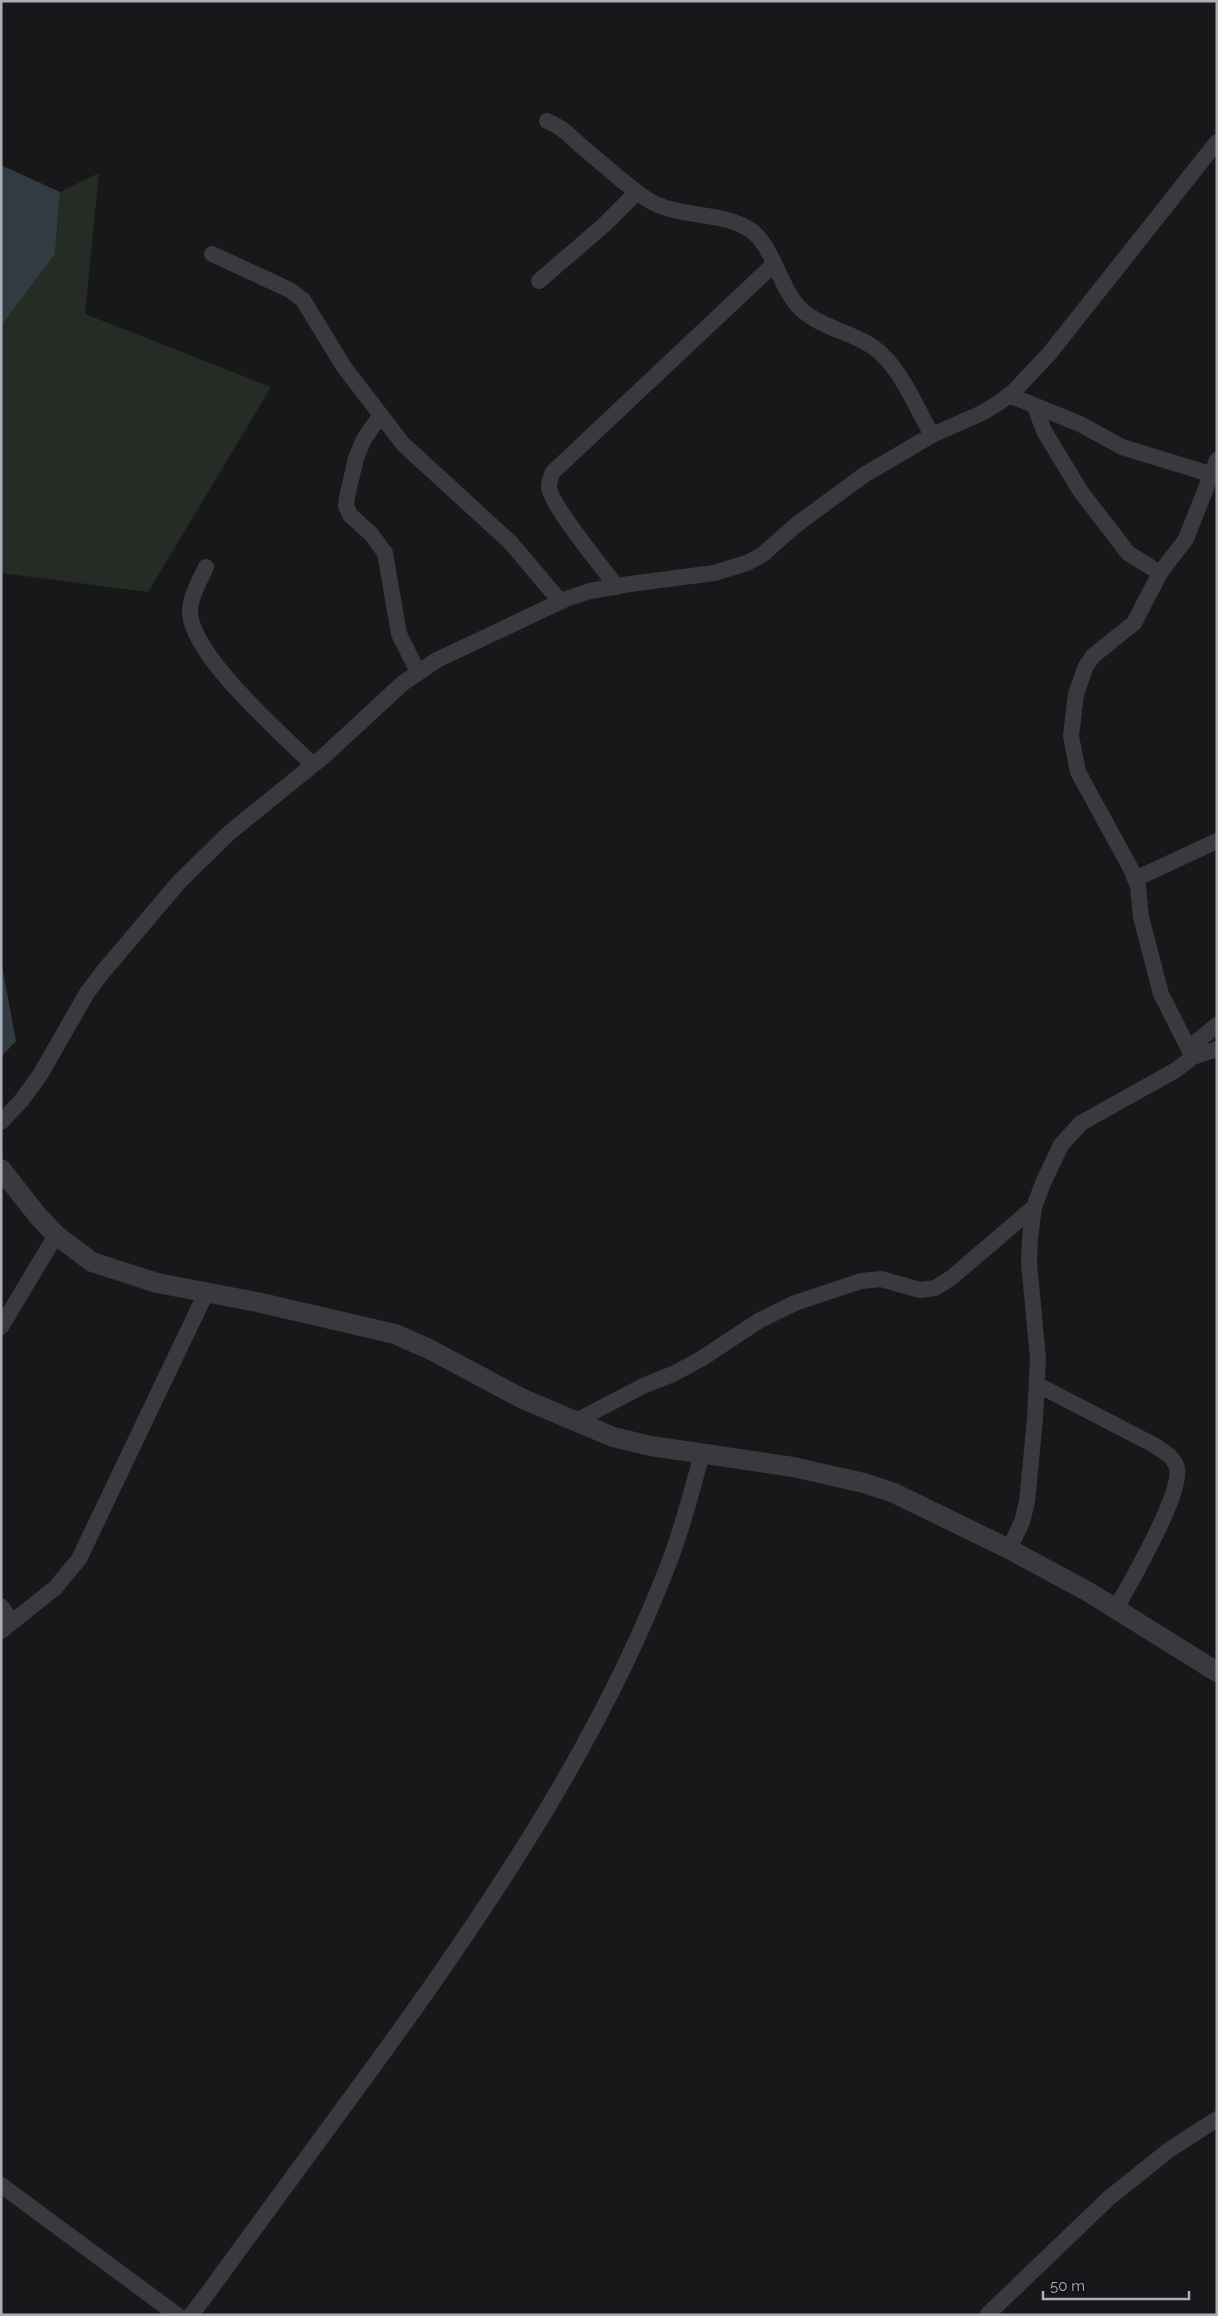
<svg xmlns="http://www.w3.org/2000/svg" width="1218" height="2316" font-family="Raleway,sans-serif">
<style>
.green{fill:#242c25}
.water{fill:#313b42}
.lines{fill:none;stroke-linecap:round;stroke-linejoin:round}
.minor{stroke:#393a3e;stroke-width:16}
.tertiary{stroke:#393a3e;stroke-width:20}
</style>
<rect width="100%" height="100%" fill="#18181a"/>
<path class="green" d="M99,173L85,314L271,387L148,592L1,573V326L55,254L60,192Z"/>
<path class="water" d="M1,165L60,192L55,254L1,326Z
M1,961L16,1041L1,1057Z"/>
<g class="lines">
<path class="minor" d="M547,121C561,126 569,135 580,145C601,162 622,182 645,198C676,219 717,210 749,229C772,243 779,285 797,305C816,327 850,331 873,347C901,367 915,406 932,435
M212,254L290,290L303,300L344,367L403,444L510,542L560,601
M539,281L604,225L637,192
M1009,395L1080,424L1122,447L1217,476
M1035,407L1044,431L1081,492L1128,553L1160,573
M380,416L364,439L356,458L347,497L346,506L350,515L371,534L385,553L399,634L418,672
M206,567C200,580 189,599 190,614C195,659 280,732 313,765
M617,587C603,568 551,506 549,487C549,482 551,476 553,472L774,264
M1135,879L1217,841
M1189,1048L1217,1025
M1193,1057L1161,994L1141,917L1138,886L1130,867L1078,772L1071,736L1076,694L1086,666L1093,656L1134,623L1160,573L1186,539L1217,460
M1,1122L21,1101L40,1075L87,993L102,973L179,882L229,833L324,756L403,683L437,660L566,599L590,591L630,584L714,573L747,563L762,555L796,525L864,475L932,435L982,413L1000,402L1014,391L1049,354L1217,142
M1,1327L56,1235
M1038,1385L1154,1445C1163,1451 1175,1457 1177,1469C1182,1495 1130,1582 1116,1609
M574,1422L645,1385L673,1374L701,1359L760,1320L795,1303L861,1281L881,1279L920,1290L935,1288L951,1278L1034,1207
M1009,1549L1022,1522L1027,1502L1035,1419L1038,1358L1029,1263L1030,1238L1034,1207L1043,1183L1061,1145L1081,1123L1176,1070L1193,1057L1217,1049
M1,1606L11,1621
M1,1631L55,1588L79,1559L206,1293
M1,2185L177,2315
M191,2315C210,2291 227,2266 245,2242C276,2200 307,2157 338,2115C463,1945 595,1759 670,1560C683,1526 692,1490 702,1454
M987,2315L1109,2198L1169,2150L1217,2119"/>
<path class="tertiary" d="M1,1169L38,1216L56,1235L92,1262L157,1283L257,1302L395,1334L431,1350L523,1399L613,1437L651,1446L793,1467L864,1483L894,1493L1009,1549L1087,1591L1217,1672"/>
</g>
<rect width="1218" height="2316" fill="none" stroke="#abafb9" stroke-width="5"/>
<path d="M1043 2291v8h146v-8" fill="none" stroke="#abafb9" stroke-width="2.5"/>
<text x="1050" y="2291" font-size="15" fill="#abafb9" stroke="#131315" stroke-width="4" paint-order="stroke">50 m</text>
</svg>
